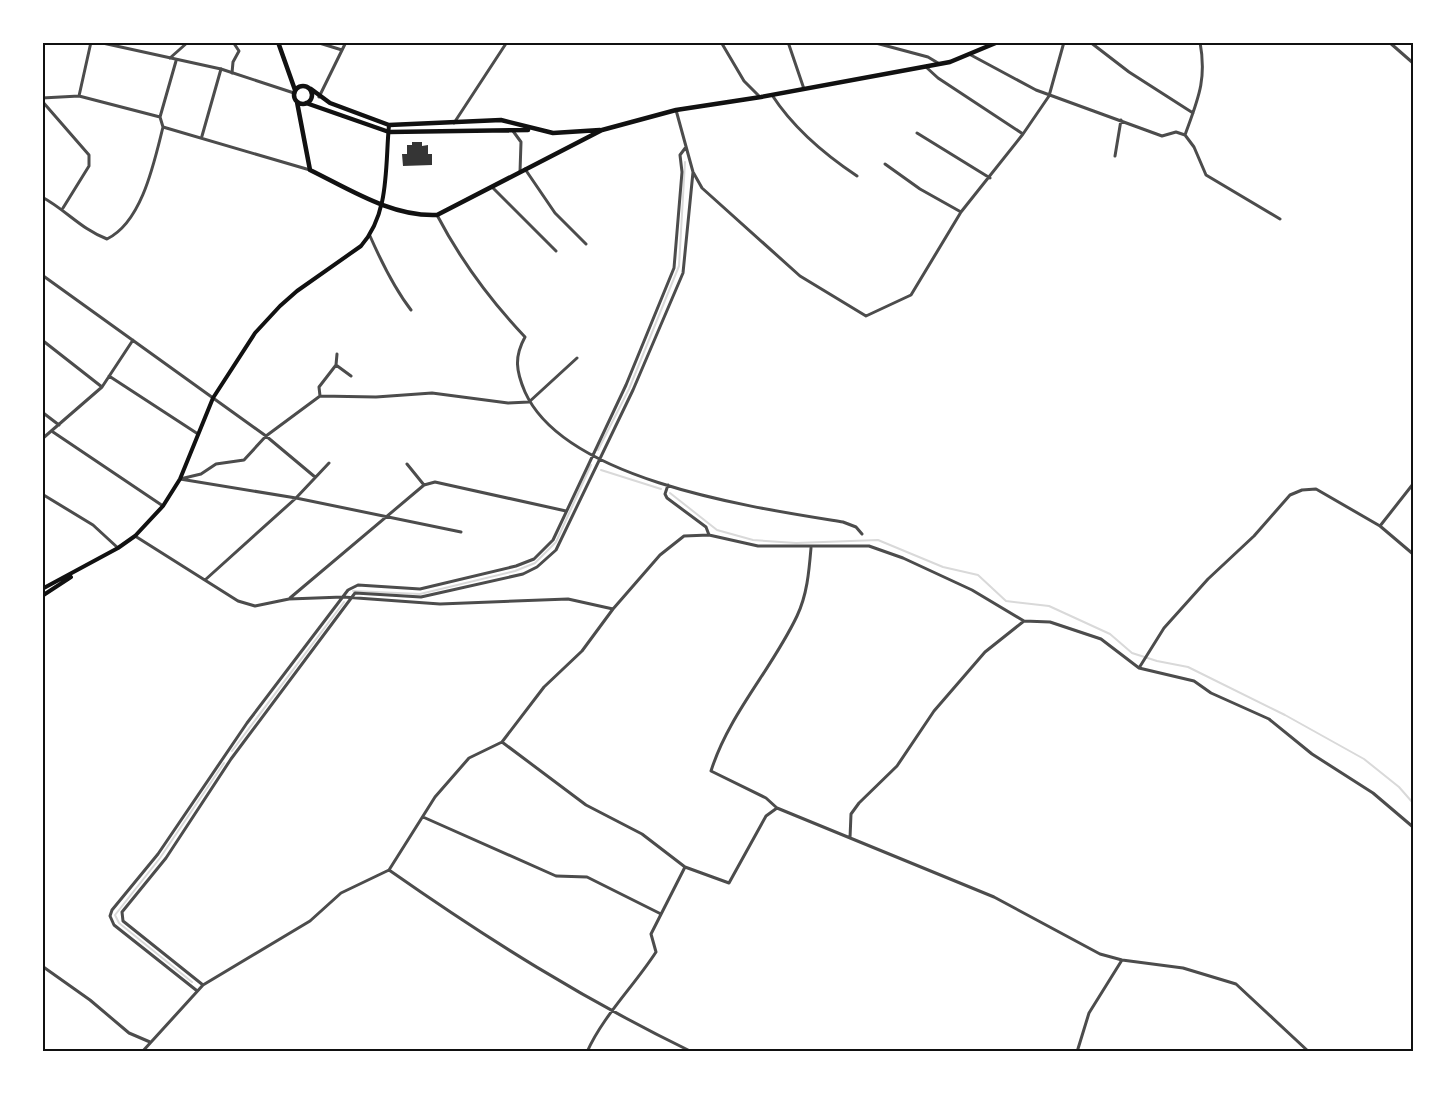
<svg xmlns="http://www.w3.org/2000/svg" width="1455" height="1094" font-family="Jost,sans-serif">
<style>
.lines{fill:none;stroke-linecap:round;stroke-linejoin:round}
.stream{stroke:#d9d9d9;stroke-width:2}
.building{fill:#353535}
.minor{stroke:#4c4c4c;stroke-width:3}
.tertiary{stroke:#4c4c4c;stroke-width:3}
.secondary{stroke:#111;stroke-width:4}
.primary{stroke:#111;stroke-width:4.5}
.neatline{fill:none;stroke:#111;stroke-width:2}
</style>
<rect width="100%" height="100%" fill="#fff"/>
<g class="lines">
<path class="stream" d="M598,450L629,389L679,266L685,162
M601,470L661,489
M670,493L717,530L753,540L796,543L878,540L943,567L978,575L1006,601L1049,606L1110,634L1132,653L1157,661L1188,667L1285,715L1364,759L1399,787L1413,803
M353,591L420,594L515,571L535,563L556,542L591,465
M232,751L344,602
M192,982L119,923L115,915L160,858L224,763"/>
</g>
<path class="building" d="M412,142H422V146L428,145V154H432V165L403,166L402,154H407V145H412Z"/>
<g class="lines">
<path class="minor" d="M316,42L342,50
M721,42L744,81L759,96
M788,42L804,89
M872,42L928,57L938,63
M1090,42L1129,72L1193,113
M1389,42L1413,63
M969,54L1036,90L1162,136L1176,132L1185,135L1194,147L1206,175L1280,219
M170,58L188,42
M926,67L938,78L1023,134
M232,73L233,62L239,51L233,42
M772,95C794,129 824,154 857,176
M79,96L91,42
M319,97L346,42
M42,98L79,96L160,117L163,127L310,170
M42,101L89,155V166L63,208
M676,110L693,172L702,188L800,276L866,316L911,295L961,212L1023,134L1049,96L1064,42
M160,117L176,61
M454,123L507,42
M513,131L521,142L520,172
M917,133L990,178
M1185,135C1198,99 1207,80 1200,42
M202,136L221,69
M1115,156L1121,120
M885,164L920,189L961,212
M525,169L555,213L586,244
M492,187L556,251
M42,197C66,210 81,229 107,239C142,222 154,163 163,127
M437,215C461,261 490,300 525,337C514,357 516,371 525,392C565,481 756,508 843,522L856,527L862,534
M370,236C381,261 394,288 411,310
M42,275L266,436L315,477
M42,340L102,387
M336,365L351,376
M109,376L198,434
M320,396L319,387L336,365L337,354
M42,412L59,425
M53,432L163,506
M42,439L102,387L133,340
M407,464L424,485
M668,485L665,494L667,498L706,527L709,535
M42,494L93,525L118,548
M1380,526L1413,484
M461,532L296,498L180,479L201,474L216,464L244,460L266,436L320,396L376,397L432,393L508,403L529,402L577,358
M135,536L238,601L255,606L289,599L343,597L440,604L568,599L613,609L660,555L684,536L709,535L758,546H869L903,558L972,590L1024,621L1050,622L1101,639L1139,668L1194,681L1211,693L1269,719L1312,754L1373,793L1413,827
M205,580L296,498L329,463
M290,598L424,485L435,482L566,511
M1139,668L1164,628L1208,579L1254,536L1290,495L1302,490L1316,489L1380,526L1413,554
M502,742L586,805L642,834L685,867
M777,808L766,798L711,771C729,714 772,669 797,616C807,595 809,572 811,548
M423,817L556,876L587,877L661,914
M850,838L851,814L859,803L897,766L934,711L985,652L1024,621
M389,870L435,797L469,758L502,742L544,687L582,651L613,609
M42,966L90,1000L129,1033L150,1042
M203,985L123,921L122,912L166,858L231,759L355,593L421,597L523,574L537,567L556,550L633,390L683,273L693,172
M196,990L114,925L110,916L112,910L158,854L247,723L348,590L358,585L420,589L516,566L534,559L553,540L626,385L674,268L682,172L680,155L686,147
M142,1052L203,985L310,921L341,893L389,870C489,940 583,999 692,1052
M587,1052C603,1016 634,986 656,952L651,934L685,867L729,883L766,816L777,808L994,897L1100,954L1122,960L1183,968L1236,984L1309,1052
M1077,1052L1089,1013L1122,960"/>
<path class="tertiary" d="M98,42L221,69L294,93"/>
<path class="secondary" d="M42,589L118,548L135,536L163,506L180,479L213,398L255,333L280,306L297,291L361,246C390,213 385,166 389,125
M42,596L71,577"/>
<path class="primary" d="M278,42L295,90
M294 95a9 9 0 1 1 18 0a9 9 0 1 1-18 0Z
M311,89L330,103L389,125L501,120L553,133L600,130
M297,102L310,170C349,189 392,217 437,215L602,130L676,110L761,97L950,62L998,42
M306,103L389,132L528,130"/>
</g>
<rect width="1455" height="1094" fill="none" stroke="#ffffff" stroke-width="87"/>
<rect x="44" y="44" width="1368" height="1006" class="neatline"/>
</svg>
